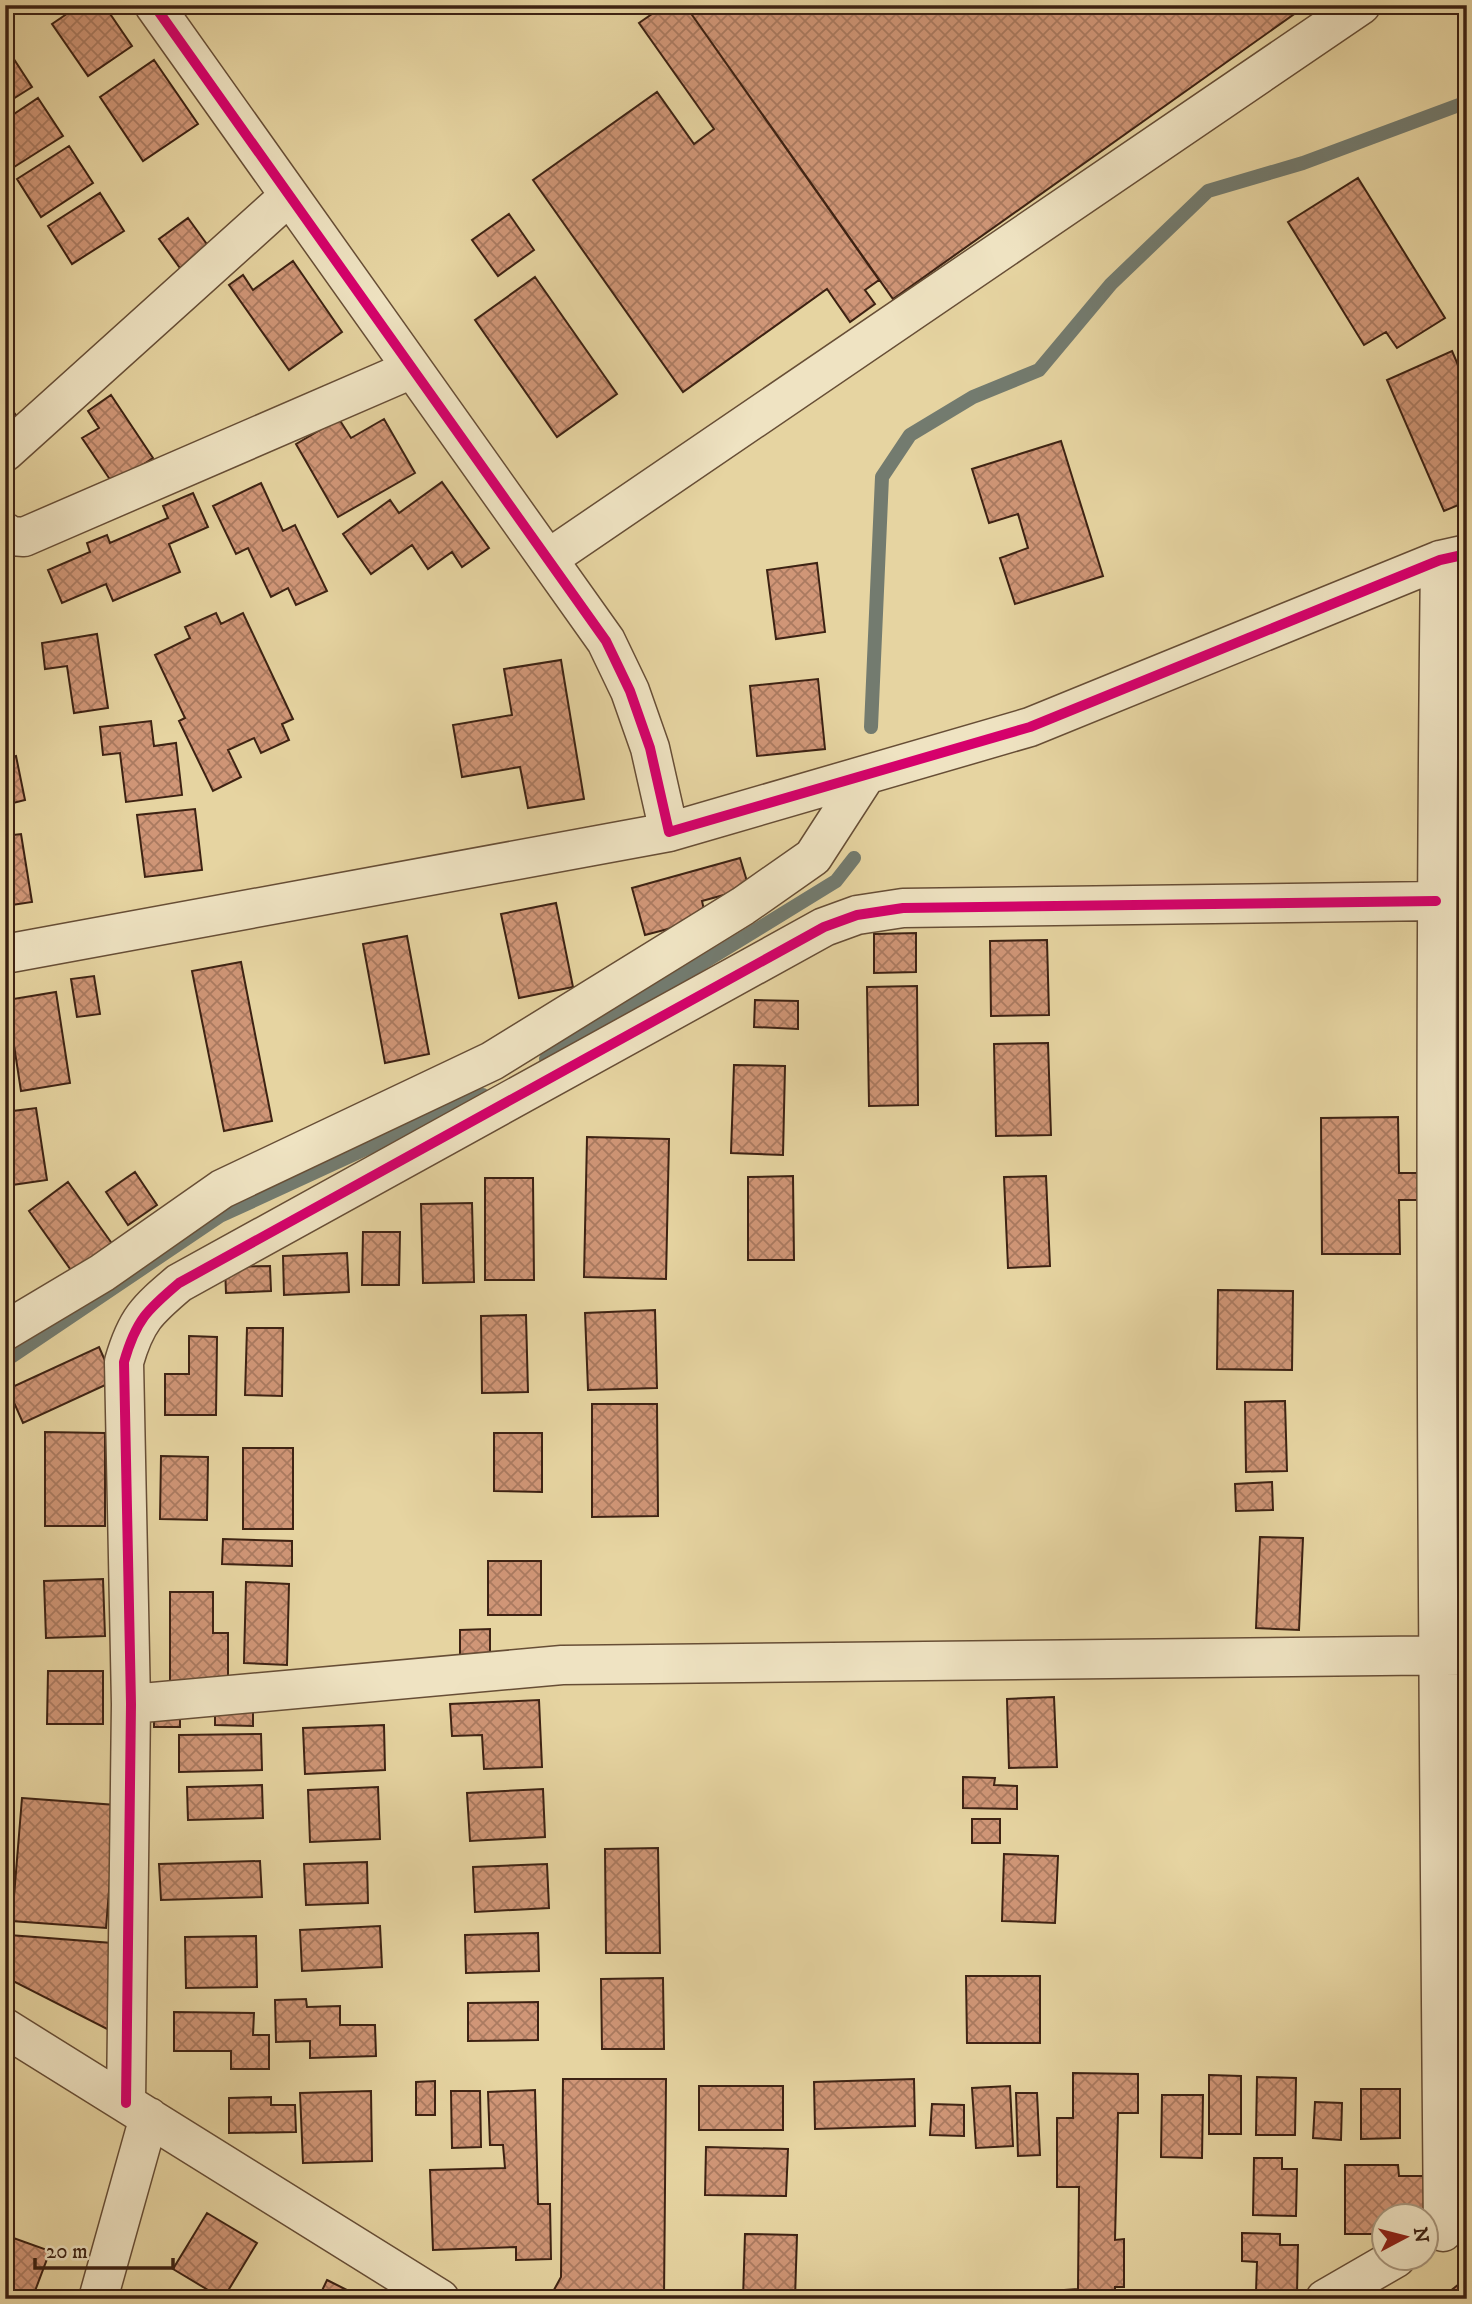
<svg xmlns="http://www.w3.org/2000/svg" width="1472" height="2304" font-family="'IM FELL DW Pica',serif">
<style>
.lines{fill:none;stroke-linecap:round;stroke-linejoin:round}
.stream{stroke:#737b6f;stroke-width:14}
.building{fill:url(#building-cross-hatch);stroke:#3d2213;stroke-width:2}
.minor-casing{stroke:#674e36;stroke-width:41}
.minor{stroke:#efe3c2;stroke-width:38}
.cycleway-casing{stroke:#efe3c2;stroke-width:15}
.cycleway{stroke:#d6006c;stroke-width:10}
</style>
<defs>
<pattern id="building-cross-hatch" width="8" height="8" patternUnits="userSpaceOnUse" patternTransform="scale(1.75)"><rect width="8" height="8" fill="#d09677"/><path d="M0 0l8 8M0 8l8-8" fill="none" stroke="#aa7a60"/></pattern>
</defs>
<rect width="100%" height="100%" fill="#e6d4a1"/>
<filter id="stains"><feTurbulence type="fractalNoise" baseFrequency=".00286" numOctaves="4"/><feColorMatrix values="0 0 0 0 .2 0 0 0 0 .09 0 0 0 0 .02 0 0 0 .5 -.17"/></filter>
<radialGradient id="worn" r=".72"><stop offset=".6" stop-color="#630" stop-opacity="0"/><stop offset="1" stop-color="#630" stop-opacity=".3"/></radialGradient>
<g class="lines">
<path class="stream" d="M871,727L882,477L910,435L973,397L1039,370L1111,284L1208,191L1303,163L1467,102
M546,1059L836,881L854,858
M5,1361L220,1216L483,1095"/>
</g>
<path class="building" d="M80,5H104L132,46L88,76L52,24Z
M665,5H685L879,280L865,290L875,304L850,322L827,289L683,392L533,180L657,92L694,144L714,129L639,23Z
M685,5H1307L893,299Z
M8,50L32,87L5,104V51Z
M154,60L198,124L143,161L100,97Z
M38,98L63,136L11,169L5,160V120Z
M69,146L93,183L41,217L17,179Z
M1358,178L1445,318L1397,348L1386,332L1364,345L1288,222Z
M100,193L124,231L72,264L48,226Z
M509,214L534,250L498,276L472,240Z
M188,218L214,254L185,275L159,239Z
M293,261L342,332L289,370L229,285L243,275L253,290Z
M535,277L617,394L557,437L475,320Z
M1452,351L1467,386V512L1463,503L1444,511L1387,380Z
M111,395L153,458L113,484L82,438L99,428L88,411Z
M5,399L19,420L5,429Z
M339,419L351,438L384,419L415,473L338,517L296,444Z
M1061,441L1103,576L1015,604L1000,558L1028,548L1018,514L989,523L972,469Z
M442,482L489,548L462,567L452,552L428,569L412,545L371,574L343,534L390,500L399,513Z
M261,483L283,531L295,525L327,591L296,605L288,588L271,597L248,548L236,554L213,506Z
M193,493L208,527L169,544L180,572L113,601L106,584L62,603L48,570L90,552L87,543L107,535L110,543L168,518L163,506Z
M817,563L825,632L776,639L767,570Z
M216,613L221,624L243,613L293,719L282,724L289,740L261,753L254,738L228,750L241,777L213,791L179,721L185,718L155,655L190,638L185,627Z
M97,634L108,708L74,713L67,666L45,669L42,643Z
M561,660L584,799L528,808L520,767L462,777L453,725L512,715L504,669Z
M818,679L825,749L757,756L750,686Z
M151,721L154,746L176,743L182,795L126,802L120,753L103,755L100,727Z
M16,756L25,800L5,805V759Z
M195,809L202,870L145,877L137,815Z
M21,834L32,902L5,906V836Z
M740,858L749,888L702,901L706,919L645,935L632,888Z
M556,903L573,987L519,998L501,914Z
M916,933V972L874,973V934Z
M407,936L429,1054L385,1063L363,944Z
M1047,940L1049,1015L991,1016L990,941Z
M241,962L272,1121L224,1131L192,971Z
M94,976L100,1014L77,1017L71,979Z
M917,986L918,1105L869,1106L867,987Z
M56,992L70,1083L21,1091L7,1000Z
M755,1000L798,1001V1029L754,1027Z
M1048,1043L1051,1135L996,1136L994,1044Z
M734,1065L785,1066L783,1155L731,1153Z
M36,1108L47,1180L5,1186V1112Z
M1398,1117L1399,1173H1420L1421,1200H1399L1400,1254H1322L1321,1118Z
M587,1137L669,1139L666,1279L584,1277Z
M135,1172L157,1205L128,1225L106,1192Z
M793,1176L794,1260H748V1177Z
M1046,1176L1050,1266L1008,1268L1004,1177Z
M485,1178H533L534,1280H485Z
M68,1182L113,1245L73,1273L29,1211Z
M472,1203L474,1282L423,1283L421,1204Z
M363,1232H400L399,1285H362Z
M347,1253L349,1292L284,1295L283,1256Z
M270,1266L271,1291L226,1293L225,1267Z
M1218,1290L1293,1291L1292,1370L1217,1369Z
M655,1310L657,1388L588,1390L585,1313Z
M526,1315L528,1392L482,1393L481,1316Z
M247,1328H283L282,1396L245,1395Z
M189,1336L217,1337L216,1415H165V1374H189Z
M99,1347L114,1381L23,1423L8,1389Z
M1285,1401L1287,1471L1246,1472L1245,1402Z
M592,1404H657L658,1516L592,1517Z
M45,1432L105,1433V1526H45Z
M494,1433H542V1492L494,1491Z
M243,1448H293V1529H243Z
M161,1456L208,1457L207,1520L160,1519Z
M1272,1482L1273,1510L1236,1511L1235,1484Z
M1260,1537L1303,1538L1299,1630L1256,1628Z
M223,1539L292,1541V1566L222,1564Z
M488,1561H541V1615H488Z
M103,1579L105,1636L46,1638L44,1581Z
M246,1582L289,1584L287,1665L244,1663Z
M170,1592H213V1633H228V1683H170Z
M490,1629V1660L460,1661V1630Z
M48,1671H103V1724H47Z
M1054,1697L1057,1767L1009,1768L1007,1699Z
M539,1700L542,1767L484,1769L482,1735L452,1736L450,1704Z
M215,1707H253V1726L215,1725Z
M154,1710H180V1727H154Z
M384,1725L385,1770L305,1774L303,1728Z
M261,1734L262,1770L179,1772V1735Z
M963,1777L995,1778L994,1785L1017,1786V1809L963,1808Z
M262,1785L263,1818L188,1820L187,1787Z
M378,1787L380,1839L310,1842L308,1790Z
M543,1789L545,1837L470,1841L467,1793Z
M22,1798L116,1805L106,1928L12,1921Z
M972,1819H1000V1843H972Z
M658,1848L660,1953H606L605,1849Z
M1004,1854L1058,1856L1055,1923L1002,1921Z
M260,1861L262,1897L161,1900L159,1864Z
M367,1862L368,1903L306,1905L304,1864Z
M547,1864L549,1908L475,1912L473,1867Z
M380,1926L382,1967L302,1971L300,1930Z
M538,1933L539,1971L466,1973L465,1935Z
M9,1935L112,1943L115,2033L5,1977Z
M256,1936L257,1987L186,1988L185,1937Z
M966,1976H1040V2043H967Z
M663,1978L664,2049H602L601,1979Z
M306,1999L307,2007L340,2006V2025H375L376,2056L310,2058V2041L276,2042L275,2000Z
M538,2002V2040L468,2041V2003Z
M174,2012L254,2013L253,2035H269V2069H231V2051H174Z
M1073,2073L1138,2074V2113H1118L1115,2240L1124,2239V2287H1115V2299H1065V2290L1078,2289L1079,2187H1057V2118H1073Z
M1209,2075L1241,2076V2134H1209Z
M1257,2077L1296,2078L1295,2135H1256Z
M563,2079H666L664,2299H549L561,2277Z
M914,2079L915,2126L815,2129L814,2082Z
M435,2081V2115H416V2082Z
M699,2086H783V2130H699Z
M1010,2086L1013,2146L976,2148L972,2088Z
M1361,2089H1400V2138L1361,2139Z
M535,2090L538,2204H550L551,2259L516,2260V2247L433,2250L430,2170L505,2168L503,2145H490L488,2092Z
M371,2091L372,2161L303,2163L300,2093Z
M451,2091H480L481,2147L452,2148Z
M1016,2093H1037L1040,2155L1018,2156Z
M1162,2095H1203L1202,2158L1161,2157Z
M271,2097V2105H295L296,2132L229,2133V2098Z
M1315,2102L1342,2103L1341,2140L1313,2138Z
M932,2104L964,2105V2136L930,2135Z
M706,2147L788,2149L786,2196L705,2195Z
M1254,2158H1282V2169H1297L1296,2216L1253,2215Z
M1345,2165H1398L1399,2176H1437L1426,2216H1384V2234H1345Z
M207,2213L257,2243L223,2299L173,2269Z
M1242,2233L1280,2234V2245H1298L1297,2293L1256,2292L1257,2262L1242,2261Z
M745,2234L797,2235L795,2299H743Z
M5,2235L50,2251L32,2299H5Z
M327,2280L365,2299H318Z
M1463,2281L1467,2286V2299H1440Z"/>
<g class="lines">
<defs>
<path id="minor" d="M154,5L606,641L630,691L650,748L669,832L1030,727L1440,560L1467,554
M5,452L289,196
M5,532L11,536L24,537L412,369
M548,559L1361,5
M1440,560C1433,1117 1438,1674 1443,2232
M5,954L669,832
M5,1331L102,1273L222,1189L492,1061L743,906L813,857L866,775
M131,1704L562,1665L1467,1655
M5,2028L440,2299
M126,2103L131,1704L124,1362C136,1320 147,1310 179,1283L824,927L857,915L903,908L1436,901
M98,2299L149,2117
M1325,2299L1396,2258"/>
</defs>
<use href="#minor" class="minor-casing"/>
<use href="#minor" class="minor"/>
<defs>
<path id="cycleway" d="M154,5L606,641L630,691L650,748L669,832L1030,727L1440,560L1467,554
M126,2103L131,1704L124,1362C136,1320 147,1310 179,1283L824,927L857,915L903,908L1436,901"/>
</defs>
<use href="#cycleway" class="cycleway-casing"/>
<use href="#cycleway" class="cycleway"/>
</g>
<rect width="1472" height="2304" fill="none" stroke="#e6d4a1" stroke-width="28"/>
<rect x="7" y="7" width="1458" height="2290" fill="none" stroke="#3d2213" stroke-width="3.5"/>
<rect x="14" y="14" width="1444" height="2276" fill="none" stroke="#3d2213" stroke-width="2"/>
<g transform="translate(1405 2237) rotate(83)"><circle r="33" fill="#efe3c2" stroke="#a8967c" stroke-width="2"/>
<path d="M0-5L12 26L0 18L-12 26Z" fill="#8f2418"/>
<text y="-10" font-size="19" font-weight="bold" text-anchor="middle" fill="#3d2213">N</text>
</g>
<path d="M35 2258v10h138v-10" fill="none" stroke="#3d2213" stroke-width="3.5"/>
<text x="46" y="2258" font-size="21" fill="#3d2213" stroke="#efe3c2" stroke-width="5" paint-order="stroke">20 m</text>
<rect width="100%" height="100%" filter="url(#stains)"/>
<rect width="100%" height="100%" fill="url(#worn)"/>
</svg>
